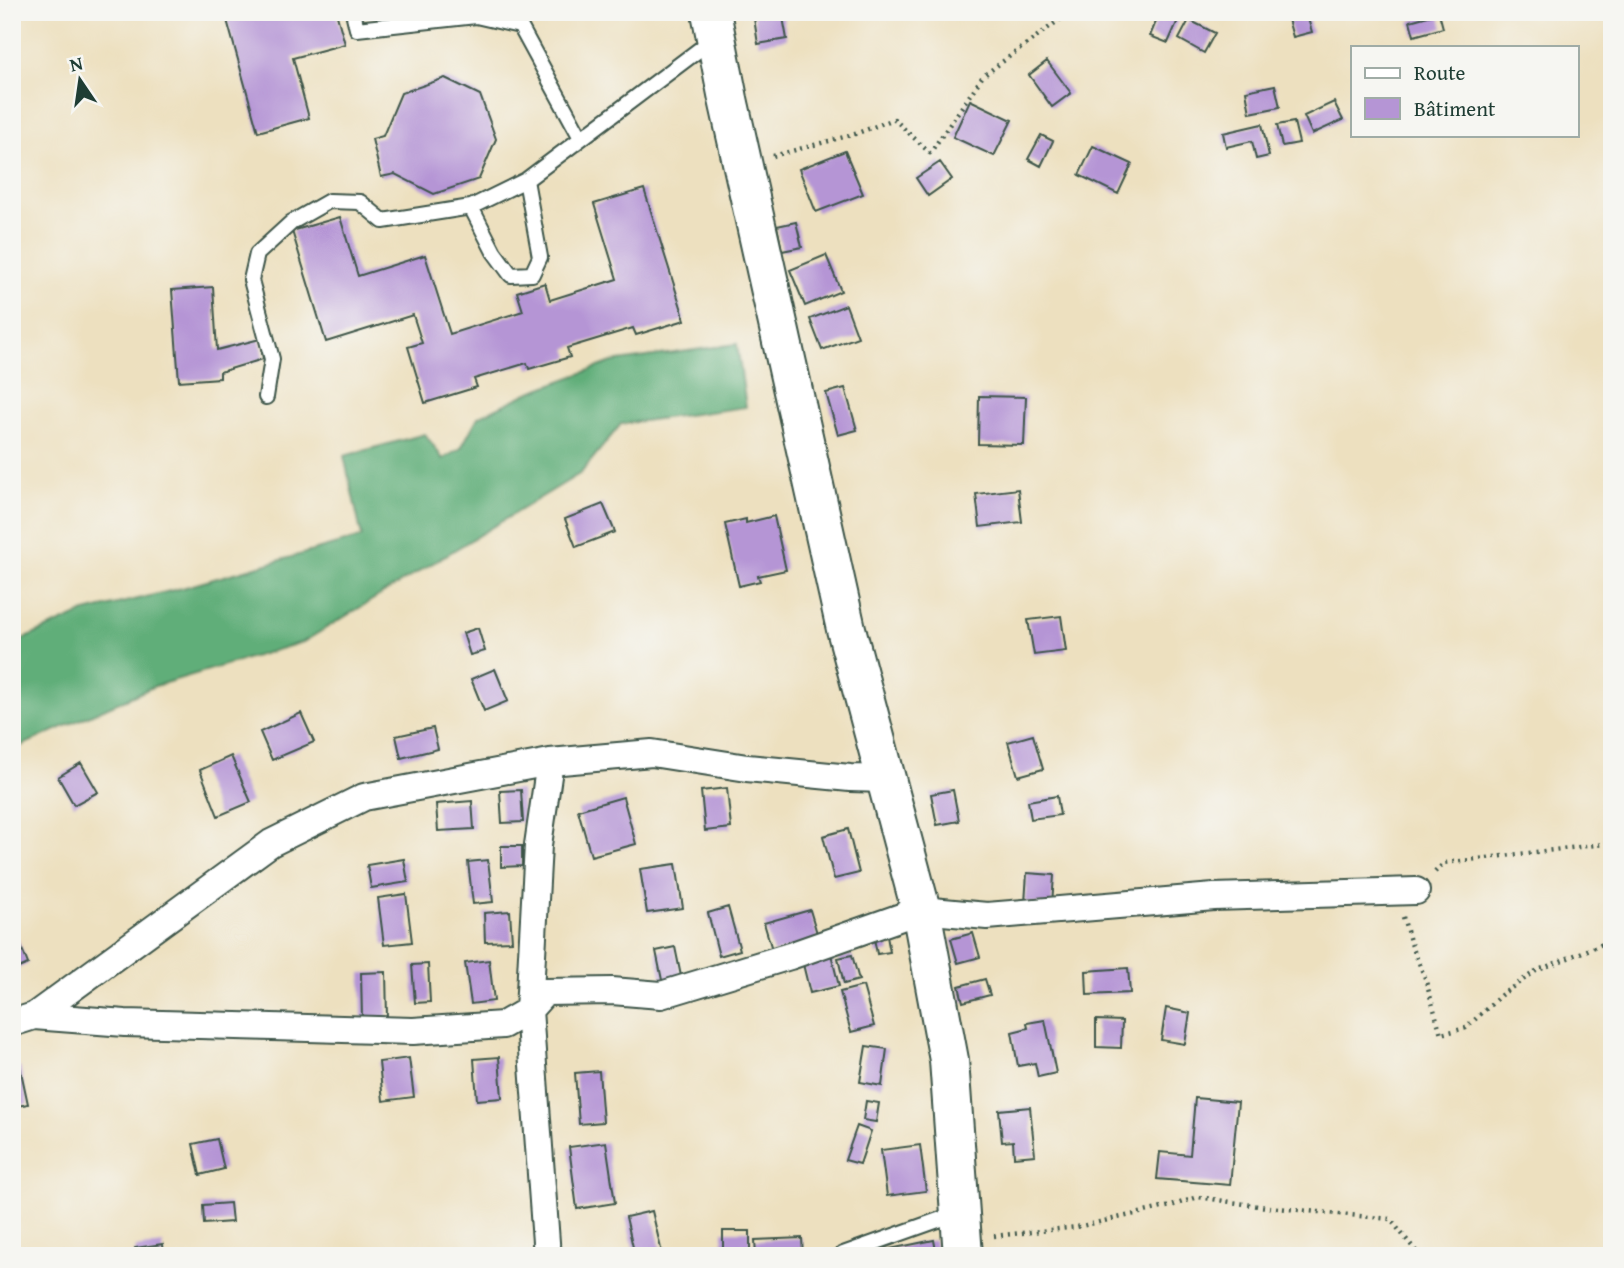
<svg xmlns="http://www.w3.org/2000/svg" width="1624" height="1268" font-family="'Gentium Book Plus',serif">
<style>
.forest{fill:#60ae79;stroke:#407656;stroke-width:2}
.building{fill:#b595d5}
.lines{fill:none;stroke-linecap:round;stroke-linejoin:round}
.service-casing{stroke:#3e5549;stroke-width:18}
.minor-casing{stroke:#3e5549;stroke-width:30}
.secondary-casing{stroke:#3e5549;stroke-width:42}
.path{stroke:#3e5549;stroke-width:4.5;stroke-dasharray:2 5;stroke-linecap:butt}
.service{stroke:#fff;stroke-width:14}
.minor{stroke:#fff;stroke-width:26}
.secondary{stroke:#fff;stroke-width:38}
</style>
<rect width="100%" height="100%" fill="#f6f6f2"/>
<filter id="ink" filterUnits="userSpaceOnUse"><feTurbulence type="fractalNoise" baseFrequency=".0143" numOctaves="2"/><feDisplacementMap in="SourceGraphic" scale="14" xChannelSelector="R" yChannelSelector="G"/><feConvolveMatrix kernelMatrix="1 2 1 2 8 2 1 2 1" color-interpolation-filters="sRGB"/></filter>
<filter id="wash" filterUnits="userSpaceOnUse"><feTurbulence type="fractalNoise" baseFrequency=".00686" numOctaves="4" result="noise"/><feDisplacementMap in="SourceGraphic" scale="28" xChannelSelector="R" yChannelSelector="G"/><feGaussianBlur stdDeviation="1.57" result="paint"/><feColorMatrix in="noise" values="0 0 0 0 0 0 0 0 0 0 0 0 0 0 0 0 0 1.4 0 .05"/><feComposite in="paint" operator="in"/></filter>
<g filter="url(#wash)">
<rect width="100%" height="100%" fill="#ede0bf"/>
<path class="forest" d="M737,344L746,407L621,424L581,473L303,642L155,686L12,750V644L85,612L182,588L362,537L344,456L425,434L443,459L461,448L478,417L528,393L612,362Z"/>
<g id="blocks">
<path class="building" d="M256,12H280L281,15L290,12H336L345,44L293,58L309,118L258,132L227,20Z
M753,12H782L787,39L758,44Z
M1160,12L1179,18L1168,43L1150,36Z
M1286,12H1306L1312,32L1293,37Z
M1439,13L1443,28L1414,36L1410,21Z
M1189,20L1215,33L1204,53L1179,39Z
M1047,61L1071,93L1052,107L1029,75Z
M445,78L480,95L496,139L479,179L434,194L395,174L381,177L372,139L383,136L401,93Z
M1275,85L1280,107L1250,113L1246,91Z
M970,100L1012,120L994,156L953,137Z
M1334,102L1343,120L1312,134L1304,116Z
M1294,122L1299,143L1282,146L1277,125Z
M1262,124L1269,156L1256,159L1252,141L1226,147L1223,133Z
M1041,135L1053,141L1041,166L1028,159Z
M1093,146L1132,164L1118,194L1079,175Z
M845,151L863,194L816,212L799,169Z
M940,162L952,179L928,196L916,178Z
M644,189L685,320L636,335L633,328L567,348L570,357L529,369L527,363L474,379L477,387L425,403L408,347L422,343L413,315L326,342L292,231L340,217L358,276L425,255L450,334L523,311L517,292L545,283L550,300L617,279L594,204Z
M796,222L802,247L782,251L777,226Z
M826,255L841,291L805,306L790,270Z
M213,287L217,350L260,339L263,359L220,372V378L179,381L172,290Z
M846,305L858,337L822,350L810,319Z
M845,388L857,430L838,435L826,393Z
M979,396L1026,397L1024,445L978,444Z
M1018,489L1022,522L980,527L976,494Z
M603,504L615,532L576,547L565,519Z
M774,516L786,570L758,576L760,581L739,586L725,524L746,519V523Z
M1061,616L1066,651L1034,655L1028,620Z
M478,628L485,651L470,655L463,633Z
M495,669L508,701L484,711L471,679Z
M301,713L314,742L272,760L260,732Z
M433,728L438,749L401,758L396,736Z
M1033,735L1043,769L1018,776L1008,742Z
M231,756L251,802L218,816L200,770Z
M81,763L98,792L74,805L58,777Z
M727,788L731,828L705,831L701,791Z
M521,790L523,822L502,823L500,791Z
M953,790L959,821L937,825L931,794Z
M1057,796L1060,815L1031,819L1028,801Z
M623,797L636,844L591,856L578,810Z
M472,801L474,829L438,831L436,804Z
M848,829L859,873L834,879L823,836Z
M501,846H522V866L501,867Z
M404,859L408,882L371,888L367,865Z
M488,860L493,902L473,904L468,862Z
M676,864L683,908L647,913L640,869Z
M1027,873L1054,875L1052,905L1025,903Z
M406,894L412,942L384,945L378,898Z
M728,907L740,950L719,956L708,913Z
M810,910L819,940L773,953L764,923Z
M510,911L512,941L485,942L484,913Z
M12,924L28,964L12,971Z
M886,931L890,952L877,954L873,933Z
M973,933L980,957L958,963L951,939Z
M675,947L682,981L663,985L656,951Z
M831,954L839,986L810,993L802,960Z
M852,955L859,980L844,984L838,958Z
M489,960L494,1001L471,1004L465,963Z
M428,964L430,1002L415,1003L412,965Z
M1128,968L1130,993L1087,995L1086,971Z
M386,972L387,1018H362L361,973Z
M985,979L990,995L963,1002L959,986Z
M863,986L874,1026L851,1032L840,992Z
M1166,1008L1190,1013L1185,1044L1161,1040Z
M1045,1020L1056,1073L1038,1077L1035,1063L1018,1066L1012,1032L1028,1028L1027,1023Z
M1096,1020L1122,1021L1121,1048L1096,1047Z
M866,1046L887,1049L882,1086L860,1082Z
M499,1057L502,1098L477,1100L474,1059Z
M409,1058L414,1097L383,1101L379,1062Z
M20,1067L28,1104L12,1107V1069Z
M599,1071L603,1122L579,1124L575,1073Z
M1195,1098L1238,1102L1230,1185L1157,1179L1160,1152L1190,1155Z
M866,1101L879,1103L876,1122L863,1120Z
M1030,1107L1035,1155L1014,1157L1013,1141L1002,1142L999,1110Z
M857,1126L871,1131L860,1164L845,1160Z
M217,1139L224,1169L200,1175L193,1144Z
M606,1142L615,1203L577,1209L569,1147Z
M920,1145L926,1191L887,1196L881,1150Z
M230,1203L232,1222L204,1224L203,1205Z
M652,1211L662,1253L635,1256L626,1217Z
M723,1231H750V1256H723Z
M802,1238L803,1256H756L755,1240Z
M934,1240L937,1256H881L880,1251Z
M163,1244L164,1256H136L135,1248Z"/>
</g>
</g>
<g filter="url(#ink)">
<use href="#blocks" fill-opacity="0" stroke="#3e5549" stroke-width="2"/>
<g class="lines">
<defs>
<path id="service" d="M353,12L357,29L476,16L520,26L581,138
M471,207L526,180
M266,397L272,359L251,280L257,254L292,222L329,201L360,202L383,221L471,207L494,252L511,275L532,274L540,257L526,180L712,40
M843,1256V1254L958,1213"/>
<path id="minor" d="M34,1016L125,1023L413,1031L503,1025L529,1010L545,992L612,991L661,995L790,956L921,910L987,916L1214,897L1416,891
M12,1023L34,1016L271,843L364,797L550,762L652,753L747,768L850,778L886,779
M547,1256L529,1010L538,845L550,762"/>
<path id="secondary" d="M711,12L728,99L846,629L921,910L949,1060L963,1256"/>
</defs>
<use href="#service" class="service-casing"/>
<use href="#minor" class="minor-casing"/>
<use href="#secondary" class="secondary-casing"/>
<path class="path" d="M773,156L855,134L894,119L930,153L983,76L1070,12
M1435,872L1444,863L1612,843
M1403,917L1410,941L1425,978L1441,1034L1466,1028L1501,995L1536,971L1612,940
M994,1236L1077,1227L1171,1206L1198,1197L1258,1206L1390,1219L1420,1256"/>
<use href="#service" class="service"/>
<use href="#minor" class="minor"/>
<use href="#secondary" class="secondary"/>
</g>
</g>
<rect width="1624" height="1268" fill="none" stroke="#f6f6f2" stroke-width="42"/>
<rect x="1351" y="46" width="228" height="91" fill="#f6f6f2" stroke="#a0aca6" stroke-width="2"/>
<rect x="1365" y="68" width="35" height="10" fill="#ffffff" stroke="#a0aca6" stroke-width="2"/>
<text x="1414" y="80" font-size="21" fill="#1f3d34">Route</text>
<rect x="1365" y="98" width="35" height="21" fill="#b595d5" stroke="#a0aca6" stroke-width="2"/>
<text x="1414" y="116" font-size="21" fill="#1f3d34">Bâtiment</text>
<g transform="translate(80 80) rotate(347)" stroke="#f6f6f2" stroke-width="5" paint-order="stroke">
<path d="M0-5L12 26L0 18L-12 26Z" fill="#1f3d34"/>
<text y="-10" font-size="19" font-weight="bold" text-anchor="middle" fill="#1f3d34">N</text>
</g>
</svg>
